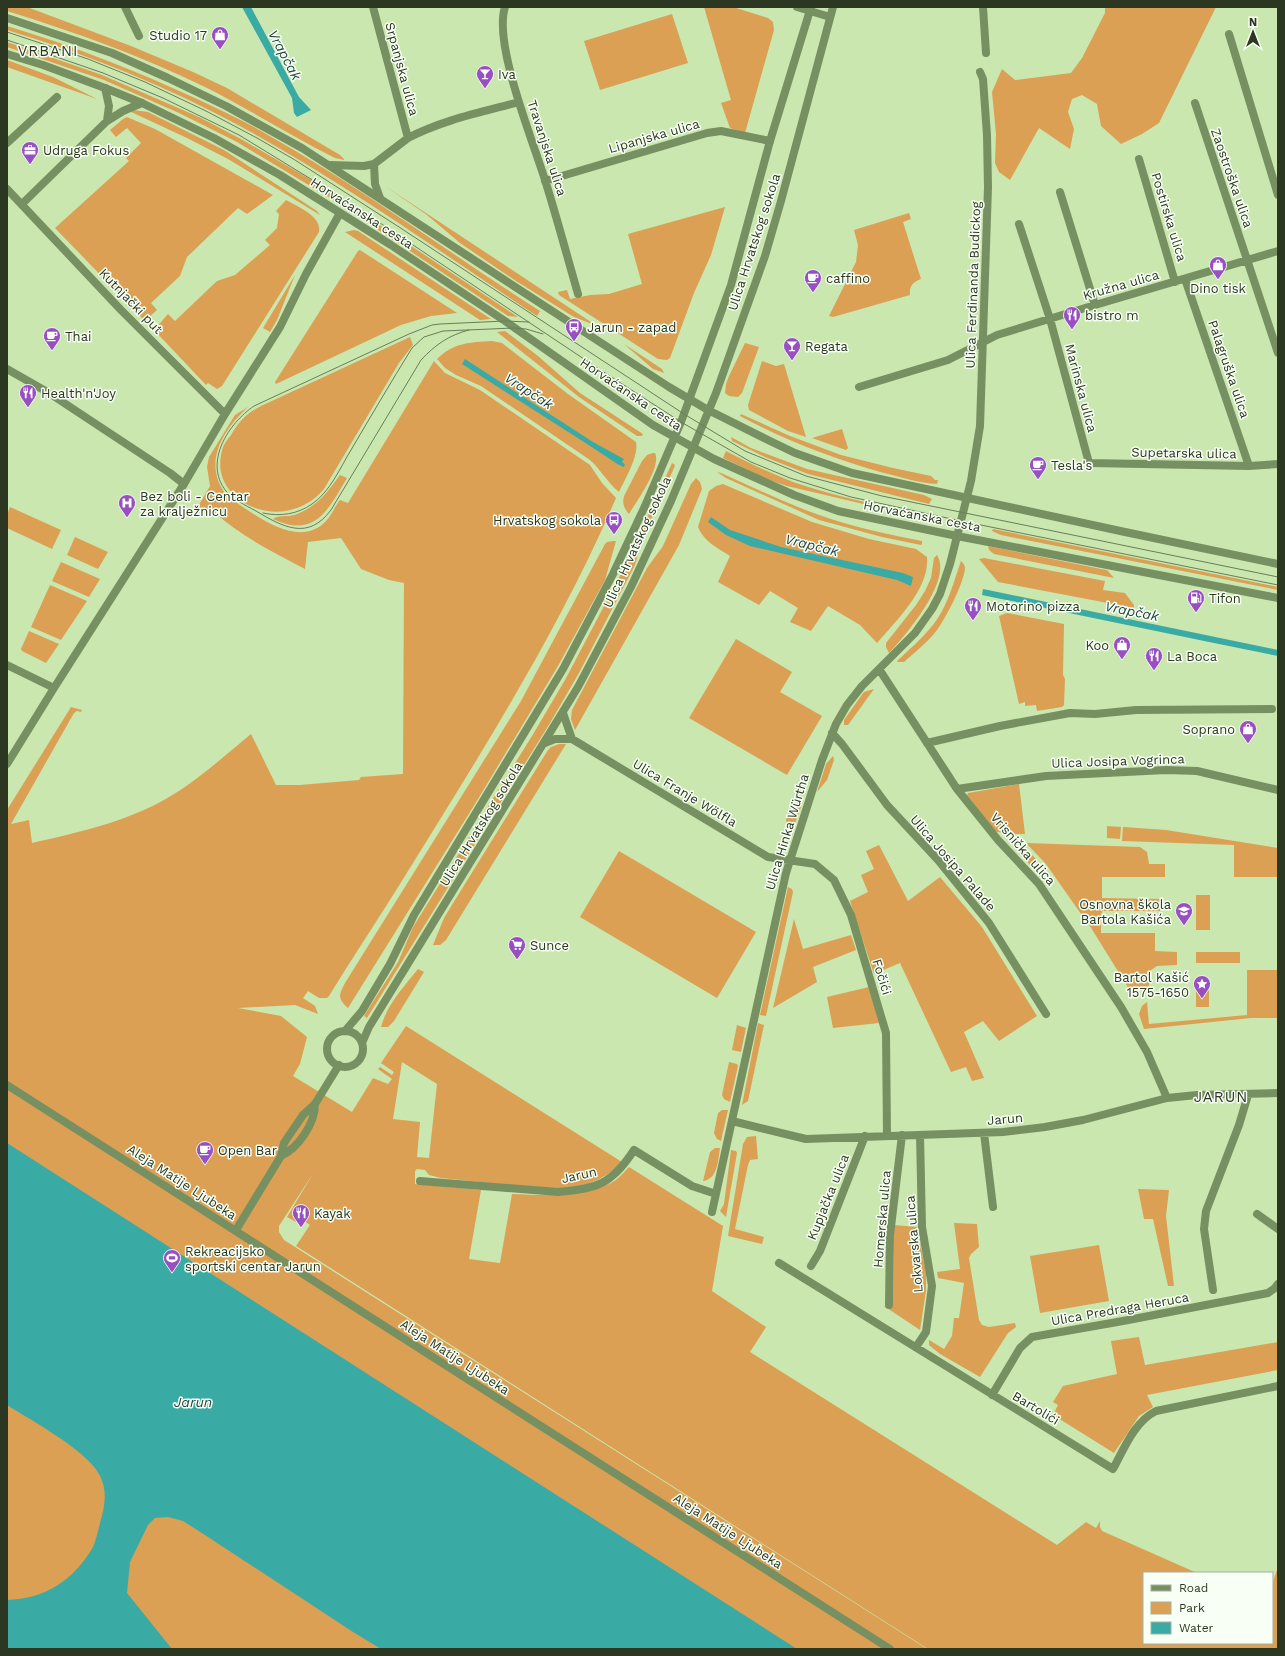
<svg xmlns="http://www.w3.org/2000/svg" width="1285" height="1656" font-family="'Work Sans',sans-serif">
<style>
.green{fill:#dba054;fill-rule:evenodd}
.water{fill:#3aaaa5}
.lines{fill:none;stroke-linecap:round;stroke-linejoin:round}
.stream{stroke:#3aaaa5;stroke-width:3.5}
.minor{stroke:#779061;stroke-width:8}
.tertiary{stroke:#779061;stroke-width:8}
.tram{stroke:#6a7d59;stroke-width:1}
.labels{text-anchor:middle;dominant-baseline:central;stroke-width:3;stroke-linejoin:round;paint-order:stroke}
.poi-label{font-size:13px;fill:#2b3721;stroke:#f8fff4;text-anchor:start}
.street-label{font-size:13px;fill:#2b3721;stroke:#f8fff4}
.water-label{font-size:14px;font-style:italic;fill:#234442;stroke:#f8fff4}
.quarter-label{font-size:15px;letter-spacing:1px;fill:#2b3721;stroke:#f8fff4}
</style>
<rect width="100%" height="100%" fill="#c9e7af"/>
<path class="green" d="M7,7H27L131,46L193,72L227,88L340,155L345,160L335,158C291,136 249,109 205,87C141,56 75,32 7,11Z
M704,7H733L768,18L773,22L774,30L745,133L730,128L721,103L731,100Z
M1105,7H1216L1159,123L1142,134L1121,144L1101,126L1097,104L1082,95L1072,99L1068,112L1074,129L1070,149L1039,128L1010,180L999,172L995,163L996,134L992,92L1002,69L1015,80L1071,73L1082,58L1105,13Z
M672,14L688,63L600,90L584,41Z
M7,26C71,45 134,70 195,98C220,110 245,121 268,135C362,188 449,253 540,311L537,316C439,251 343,182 240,126C166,86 87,54 7,30Z
M7,42L102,75L199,117L241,139L315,182L518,317L508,316L327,196L237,142L179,113L104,80L7,47Z
M7,60L53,77L97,99L7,67Z
M133,110L148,112L224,150L317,211L320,215L228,159L187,138L129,111Z
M127,117L155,129L273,195L247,214L238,208L187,257L180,276L151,303L157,310L147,319L144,320L55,228L129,161L126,158L141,143L127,128L116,137L110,130L123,119Z
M385,186L597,326L574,317L516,281L460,243L427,215Z
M286,200C298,207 322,216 319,232L222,386L217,389L208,383L206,385L155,331V329L168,314L175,321L217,281L235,275L270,245L265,240L277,228L279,214L276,211Z
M725,207L711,255L694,293L670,358L667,360L658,359L559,295L558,292L567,290L570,299L590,295L609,294L642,284L628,234Z
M909,213L911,219L903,222L921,279C913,282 909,286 910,295L833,317L829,316L856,262L858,245L854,230Z
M354,230L358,231L491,319L480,320L345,232Z
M360,250L457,313L431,316L401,325L276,384L275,382L358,251Z
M295,275L277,320L270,332L263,328Z
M505,331L538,356L580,393L643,434L642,436H637L579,397L497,332Z
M410,337L413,345L399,363L324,489C316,498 308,504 297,508C260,522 210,494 222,451C223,445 227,440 231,435C240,420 246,414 261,406Z
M492,341L502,343L568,394L636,442C639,456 625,479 619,492C607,482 601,470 590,460L481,386L456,375L445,368L437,359C453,343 470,342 492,341Z
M745,343L759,347L742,393L738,397L729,396L725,393L726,384L729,376Z
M624,344L662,369L664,373L653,369Z
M434,361L445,373L480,390L590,465L602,483L616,498C558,633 478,758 400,884C377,921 352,958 329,996L327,998H319L308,991L303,998L315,1006L318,1014L295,1005L238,1008L281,1016L307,1037L300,1064L293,1076L352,1112L373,1078L388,1084L392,1079L378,1069L380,1067L392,1075L394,1072L381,1063L406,1026L622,1162C602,1184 576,1188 548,1189L441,1178L429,1175L425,1170L417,1169L415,1171V1184L481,1190L469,1259L500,1263L512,1194C545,1195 587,1199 616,1180C621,1176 625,1171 629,1167L723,1226L712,1291L766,1327L750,1352L1057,1545L1086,1522L1096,1528L1100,1521V1527L1102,1531L1197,1573H1144V1643H1272V1584L1278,1567V1649H928L296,1246L310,1225L301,1219L298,1223L287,1217L314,1172L279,1226V1232L284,1240L927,1649H7V810L71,707L82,710L81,712L77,711L74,713L11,824L29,820L32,843C76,833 125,822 164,800C196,782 223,757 251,734L276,785H300L359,780L361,777L403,774L404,583L389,580L361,569L341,538L308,542L305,569C273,552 240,536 213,511L207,513L197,508L210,486L207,467L209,457L235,415L248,407C222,431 201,465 228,497C253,513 298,551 326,521C332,515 335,506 340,500L348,503ZM402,1062L437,1084L429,1158L417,1157L420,1122L393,1119Z
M762,361L776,366L784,364L806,437L788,431L749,410L748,405Z
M741,414L790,436L841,455L893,468L931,476L935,480H938L937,484C919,483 901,477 884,473C834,459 785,440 740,416Z
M842,429L848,448L846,450L812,438Z
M731,437L751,448L807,469L924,495L932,499L929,504L808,474L765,457L732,441Z
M726,451C747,462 770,473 793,482C837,497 882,506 927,516V519L787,486L767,479L723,458Z
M653,453H655C662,467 636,502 629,514C624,508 622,504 624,496L642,461L647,455Z
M672,463L675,465L674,468L643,537L635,565L579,673L550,723L367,1018L364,1016L398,962L413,927L532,736L565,680L622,572Z
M717,472L721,473C757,489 793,507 831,519C861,529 892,535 922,541V544L921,545L882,537L819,520L726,478Z
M340,475L347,478C328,510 315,539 273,519C278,515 287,517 294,515C317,507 326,494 340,475Z
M696,478L700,482L702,489L679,545L575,730L571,719L572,710L647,568L663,546L691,484Z
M723,484L812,522L869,539L916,549L927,557C930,588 896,621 877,643L860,625L828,606L811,631L790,622L798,608L770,591L759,605L718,582L730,556C718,548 704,542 698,527L709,491L716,486Z
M10,507L61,530L52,549L7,528V515Z
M993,529L1278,587V590L1001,535L992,531Z
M75,537L108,552L98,569L67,555Z
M613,541H616L605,580L558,666L475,804L348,1008C337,998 339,995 345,983L521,701L605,544L607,542Z
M988,546L1101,569L1107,570L1114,578L994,554L989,550Z
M937,555C953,580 906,635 889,653L886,647V643L916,605L925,591L931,578L934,558Z
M984,558L1105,581L1103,590L1125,593L1134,605V608L998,582L979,559Z
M961,561C963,563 965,565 965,568C964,583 946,618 937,630C928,642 915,652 904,662H898L897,661C913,646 930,632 941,613C950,597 955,578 961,561Z
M61,562L100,579L89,597L52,581Z
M50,585L87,601L61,640L31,627Z
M1007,613L1064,624L1063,675L1065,679L1064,705L1062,707L1037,711L1036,705L1025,706V702L1019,704L999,616Z
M29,631L59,644L46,663L22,651L21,649Z
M736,639L792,672L780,692L822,716L787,775L689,718Z
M874,689L848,725H844V720L861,696L864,692Z
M559,744H566L446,940L440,945H433L444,918L455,900L548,750L551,747Z
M833,756L834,760L827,780L817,792L826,764Z
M1019,784L1025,834H1007L994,831L967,795L968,793L974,792Z
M797,802L800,804L801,807L794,826L787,823L786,820L790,810L794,811Z
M1107,826L1121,827L1120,839L1107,838Z
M1123,827L1166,830L1278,848V877H1234V845L1122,841Z
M1026,843L1140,847L1147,852L1149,864H1165V877H1102V898L1160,899V911H1102L1101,916L1086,921L1046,864Z
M1021,844L1036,859L1030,865L1020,853Z
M879,845L908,901L940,877L982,927L1037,1016L999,1041L983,1021L964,1032L984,1078L972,1081L966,1067L951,1072L900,963L874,974L850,901L868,892L861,875L874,869L866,851Z
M619,851L756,932L717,998L580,917Z
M788,887L792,889L793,892L766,1016L760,1015Z
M1196,895H1210V930H1196Z
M794,919L803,949L851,935L856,950L813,967L817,982L773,1008Z
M1101,919V933H1155V951L1177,952V965L1157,966L1147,973L1150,978L1148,991L1129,989L1088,923Z
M1196,952H1240V963H1196Z
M418,969L424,972L394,1021L388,1027H381C387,1004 404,987 418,969Z
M1247,970H1278V1018H1251L1144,1029L1139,1014L1142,1006L1147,1002L1149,1024L1247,1015Z
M869,987L879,1023L833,1028L827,997Z
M1209,990V1007H1196V991Z
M758,1023L764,1025L748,1101L742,1105Z
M737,1025L746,1028L741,1052L732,1050Z
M729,1062L737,1064L738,1066L730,1102L724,1099L722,1095Z
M722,1110H728L721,1141L717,1139L714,1133L718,1113Z
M756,1136L758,1159L750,1160L748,1165L735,1229L764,1237L762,1244L728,1236L743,1144L747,1137Z
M715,1148H720C718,1160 718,1179 703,1181L710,1152Z
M731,1150L736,1151L737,1153L726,1217L720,1211L724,1204Z
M1138,1189L1169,1190L1166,1216L1174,1286H1168L1153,1219H1144Z
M954,1223L977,1224L979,1247L971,1254L969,1258L979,1320L982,1325L989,1327L1015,1323L1016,1327L1008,1333L980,1377L940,1354L929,1345V1340L944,1349L952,1336L954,1318H959L964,1283L938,1278L937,1272L960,1269Z
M894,1225L917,1227L926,1273V1291L920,1330L884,1306L893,1305Z
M1099,1245L1109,1301L1040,1313L1030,1256Z
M1139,1337L1145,1365L1278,1342V1370L1147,1395L1153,1407L1139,1416L1114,1453L1053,1415L1058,1405L1053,1402L1063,1386L1117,1374L1111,1341Z"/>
<path class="water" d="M242,7H251L299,97L311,110L297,117L294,113L292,98Z
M465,359L593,442L624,459L619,465L584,442L462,364Z
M711,517L730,530L781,547L903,573L913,577L911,586L897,580L750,546L726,535L708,522Z
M983,589L1278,650V656C1179,636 1081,615 982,595Z
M7,1143L797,1649H381L353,1632L205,1535L183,1521L168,1517L155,1518L148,1525L130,1562L127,1593L172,1649H7V1600C45,1599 74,1580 93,1547C96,1540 98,1531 100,1523C105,1506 108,1490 99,1474C85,1449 32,1421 7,1405Z"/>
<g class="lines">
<path class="stream" d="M617,461L623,465"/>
<path class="minor" d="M125,7L139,36
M373,7L408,138C442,120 482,112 519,102
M505,7C493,44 533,141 545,180C557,218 567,256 578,294
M797,7L830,17
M983,7L986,53
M1229,34L1278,195
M105,88L109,106L107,121
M1195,103L1278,353
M7,143L57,97
M1139,159L1175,282
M374,164L375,184L380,198
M329,165L364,166L374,164L408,138
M545,181L707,133L721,131L770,141
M7,189L121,310L225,414
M1060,192L1095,305
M22,204L107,121L123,111L142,103
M1019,224L1050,319L1089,463L1249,466L1278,464
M1185,279L1249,466
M7,369L49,393L170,473L184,484
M859,387L948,360L997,335L1095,305L1278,251
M7,665L54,688
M879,669L957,789L998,840L1039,884L1121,1007L1147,1052L1167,1098
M563,713L572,739
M832,733L842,744L887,805L938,860L989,923L1046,1014
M545,743L555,739H572L768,857L815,864L834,880L851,915L886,1033L887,1136
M927,743L1000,726L1070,713L1095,714L1136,710L1272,709
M7,764L54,688L184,484L225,414L280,327L306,274L340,213
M957,789L1046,776L1166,770L1197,771L1278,790
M7,1085L890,1649
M732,1121L806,1139L1003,1132L1045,1127L1083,1120L1167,1098L1197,1095L1278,1093
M984,1133L993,1207
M281,1156C298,1148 315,1124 315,1104
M420,1181L558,1192C597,1189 612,1184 634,1150L692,1186L716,1194
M712,1212L786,873L822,760L836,724L847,705L862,686L915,633L932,609L940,594L950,564L971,481L980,426L988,187L987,135L983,79L980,72
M1257,1214L1278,1229
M236,1230L281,1156L284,1143L303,1115L315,1104L339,1065
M779,1263L1113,1469C1124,1449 1134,1422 1156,1411L1278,1386
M811,1266L820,1251L865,1136
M1213,1290L1204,1229L1206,1211L1239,1125L1248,1095
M889,1305L890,1235L902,1135
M916,1347L926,1332L932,1286L922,1227L920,1135
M992,1395L1020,1348L1032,1337L1123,1321L1268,1293L1275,1288L1278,1284"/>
<path class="tertiary" d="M7,18L112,53L168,78L226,106L302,148L669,387L708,410L770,441L795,453L852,473L1125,532L1278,564
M7,54L43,65L105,88L142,103L214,138L280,175L391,245L505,321L653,425L714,459L794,495L838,511L957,536L1278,598
M345,1031L362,1011L390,964L414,915L563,669L613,574L645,506L681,422L731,285L770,141L811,7
M327 1049a18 18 0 1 1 36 0a18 18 0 1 1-36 0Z
M362,1043L369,1027L578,687L631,587L671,501L716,393L765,256L781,201L833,7"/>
<path class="tram" d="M7,32L88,59L145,82L206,111L257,138L295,160L399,227L684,414L745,451L806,476L882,496L1278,577
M7,40L103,73L163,98L239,135L350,203L596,367L681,422L751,462L790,478L851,497L961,521L1278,585
M469,330C449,335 435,345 421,360L331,510C308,541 283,527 256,511C245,505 234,500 226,491C203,462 229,423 254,406L409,334L432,325L440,324L505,321L529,322
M263,513C280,517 298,514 312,504C330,492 340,468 351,450C371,416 391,382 412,348L424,337L443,331L514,328L526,329L543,334"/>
</g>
<defs>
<symbol id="shop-pin" viewBox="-11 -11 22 30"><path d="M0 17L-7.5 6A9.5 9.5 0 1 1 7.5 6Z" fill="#974fc2" stroke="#f8fff4"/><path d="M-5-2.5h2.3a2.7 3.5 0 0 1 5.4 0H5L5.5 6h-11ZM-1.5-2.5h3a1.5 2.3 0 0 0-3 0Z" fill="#fff"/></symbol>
<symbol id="bar-pin" viewBox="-11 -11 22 30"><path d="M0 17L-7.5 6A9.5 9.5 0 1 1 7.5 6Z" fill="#974fc2" stroke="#f8fff4"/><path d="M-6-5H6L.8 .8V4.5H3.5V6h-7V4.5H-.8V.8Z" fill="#fff"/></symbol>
<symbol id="office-pin" viewBox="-11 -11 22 30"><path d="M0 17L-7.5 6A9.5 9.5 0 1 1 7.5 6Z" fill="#974fc2" stroke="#f8fff4"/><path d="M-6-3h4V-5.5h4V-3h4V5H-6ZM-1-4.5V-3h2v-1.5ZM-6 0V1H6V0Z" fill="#fff"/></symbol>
<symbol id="cafe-pin" viewBox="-11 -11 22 30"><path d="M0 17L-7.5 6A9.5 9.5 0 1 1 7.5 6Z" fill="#974fc2" stroke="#f8fff4"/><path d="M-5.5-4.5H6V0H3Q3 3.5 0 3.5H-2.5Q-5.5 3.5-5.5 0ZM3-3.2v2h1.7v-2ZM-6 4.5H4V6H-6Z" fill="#fff"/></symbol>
<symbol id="restaurant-pin" viewBox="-11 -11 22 30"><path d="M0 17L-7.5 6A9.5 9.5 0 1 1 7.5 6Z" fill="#974fc2" stroke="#f8fff4"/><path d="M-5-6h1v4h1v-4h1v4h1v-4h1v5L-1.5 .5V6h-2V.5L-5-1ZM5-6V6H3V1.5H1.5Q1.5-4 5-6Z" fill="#fff"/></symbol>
<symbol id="bus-pin" viewBox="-11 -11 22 30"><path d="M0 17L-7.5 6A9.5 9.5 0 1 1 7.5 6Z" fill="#974fc2" stroke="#f8fff4"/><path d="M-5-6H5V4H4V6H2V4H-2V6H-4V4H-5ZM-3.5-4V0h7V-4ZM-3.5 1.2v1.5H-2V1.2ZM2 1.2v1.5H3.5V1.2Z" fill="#fff"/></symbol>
<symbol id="hospital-pin" viewBox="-11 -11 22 30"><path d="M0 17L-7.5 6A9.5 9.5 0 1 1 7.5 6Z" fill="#974fc2" stroke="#f8fff4"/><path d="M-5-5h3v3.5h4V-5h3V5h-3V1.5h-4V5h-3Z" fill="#fff"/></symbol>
<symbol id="fuel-pin" viewBox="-11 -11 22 30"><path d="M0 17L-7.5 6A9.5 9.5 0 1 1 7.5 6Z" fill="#974fc2" stroke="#f8fff4"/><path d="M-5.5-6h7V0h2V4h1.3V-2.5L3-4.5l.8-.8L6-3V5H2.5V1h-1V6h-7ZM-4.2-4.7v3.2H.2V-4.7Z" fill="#fff"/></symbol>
<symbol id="school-pin" viewBox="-11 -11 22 30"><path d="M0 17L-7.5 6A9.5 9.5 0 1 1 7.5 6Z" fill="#974fc2" stroke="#f8fff4"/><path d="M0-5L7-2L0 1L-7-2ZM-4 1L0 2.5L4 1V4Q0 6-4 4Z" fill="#fff"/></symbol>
<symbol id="supermarket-pin" viewBox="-11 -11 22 30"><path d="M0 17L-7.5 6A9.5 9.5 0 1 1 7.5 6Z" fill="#974fc2" stroke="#f8fff4"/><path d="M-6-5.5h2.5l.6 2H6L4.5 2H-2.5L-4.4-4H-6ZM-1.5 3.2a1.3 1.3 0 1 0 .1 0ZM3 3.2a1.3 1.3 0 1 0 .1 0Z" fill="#fff"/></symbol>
<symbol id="sight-pin" viewBox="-11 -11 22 30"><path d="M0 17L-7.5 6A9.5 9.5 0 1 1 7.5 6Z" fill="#974fc2" stroke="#f8fff4"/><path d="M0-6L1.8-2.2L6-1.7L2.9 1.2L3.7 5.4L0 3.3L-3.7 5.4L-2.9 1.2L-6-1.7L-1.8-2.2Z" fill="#fff"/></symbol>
<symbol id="stadium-pin" viewBox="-11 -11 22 30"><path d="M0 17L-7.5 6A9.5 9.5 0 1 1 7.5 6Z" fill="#974fc2" stroke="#f8fff4"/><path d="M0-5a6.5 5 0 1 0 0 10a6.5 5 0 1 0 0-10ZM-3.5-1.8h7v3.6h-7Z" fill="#fff"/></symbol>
</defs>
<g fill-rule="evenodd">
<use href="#shop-pin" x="210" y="25" width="20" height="27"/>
<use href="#bar-pin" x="475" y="64" width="20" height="27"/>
<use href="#office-pin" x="20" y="140" width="20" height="27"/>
<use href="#shop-pin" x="1208" y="255" width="20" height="27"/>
<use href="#cafe-pin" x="803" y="268" width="20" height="27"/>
<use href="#restaurant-pin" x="1062" y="305" width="20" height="27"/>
<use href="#bus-pin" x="564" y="317" width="20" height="27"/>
<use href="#cafe-pin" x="42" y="326" width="20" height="27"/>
<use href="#bar-pin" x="782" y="336" width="20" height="27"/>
<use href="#restaurant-pin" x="18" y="383" width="20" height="27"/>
<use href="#cafe-pin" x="1028" y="455" width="20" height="27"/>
<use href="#hospital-pin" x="117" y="493" width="20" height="27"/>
<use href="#bus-pin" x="604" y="510" width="20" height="27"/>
<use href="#fuel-pin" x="1186" y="588" width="20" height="27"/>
<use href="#restaurant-pin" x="963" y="596" width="20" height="27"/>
<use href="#shop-pin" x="1112" y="635" width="20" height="27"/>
<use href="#restaurant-pin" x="1144" y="646" width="20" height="27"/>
<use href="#shop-pin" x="1238" y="719" width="20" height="27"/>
<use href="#school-pin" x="1174" y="901" width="20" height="27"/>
<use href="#supermarket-pin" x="507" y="935" width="20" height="27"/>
<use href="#sight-pin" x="1192" y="974" width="20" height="27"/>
<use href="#cafe-pin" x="195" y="1140" width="20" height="27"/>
<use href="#restaurant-pin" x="291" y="1203" width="20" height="27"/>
<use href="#stadium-pin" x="162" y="1248" width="20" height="27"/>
</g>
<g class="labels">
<g class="poi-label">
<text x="207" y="35" text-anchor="end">Studio 17</text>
<text x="498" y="74">Iva</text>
<text x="43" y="150">Udruga Fokus</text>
<text x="826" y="278">caffino</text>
<text x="1218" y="288" text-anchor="middle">Dino tisk</text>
<text x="1085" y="315">bistro m</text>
<text x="587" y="327">Jarun - zapad</text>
<text x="65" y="336">Thai</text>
<text x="805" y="346">Regata</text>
<text x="41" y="393">Health'n'Joy</text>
<text x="1051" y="465">Tesla's</text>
<text x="140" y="496">Bez boli - Centar<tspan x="140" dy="15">za kralježnicu</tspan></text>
<text x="601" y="520" text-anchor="end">Hrvatskog sokola</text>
<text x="1209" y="598">Tifon</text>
<text x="986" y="606">Motorino pizza</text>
<text x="1109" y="645" text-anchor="end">Koo</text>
<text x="1167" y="656">La Boca</text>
<text x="1235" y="729" text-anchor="end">Soprano</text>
<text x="1171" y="904" text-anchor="end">Osnovna škola<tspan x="1171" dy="15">Bartola Kašića</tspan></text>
<text x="530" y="945">Sunce</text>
<text x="1189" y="977" text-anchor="end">Bartol Kašić<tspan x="1189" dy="15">1575-1650</tspan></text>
<text x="218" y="1150">Open Bar</text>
<text x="314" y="1213">Kayak</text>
<text x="185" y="1251">Rekreacijsko<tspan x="185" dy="15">sportski centar Jarun</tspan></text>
</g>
<g class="street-label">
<text transform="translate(402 69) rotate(75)">Srpanjska ulica</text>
<text transform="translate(654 136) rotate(-16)">Lipanjska ulica</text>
<text transform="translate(547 148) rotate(72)">Travanjska ulica</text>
<text transform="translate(1232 178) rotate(71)">Zaostroška ulica</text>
<text transform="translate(362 213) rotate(33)">Horvaćanska cesta</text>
<text transform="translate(1169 217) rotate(73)">Postirska ulica</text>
<text transform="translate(754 242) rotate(-72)">Ulica Hrvatskog sokola</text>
<text transform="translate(973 285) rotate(-88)">Ulica Ferdinanda Budickog</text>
<text transform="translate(1121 285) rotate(-16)">Kružna ulica</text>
<text transform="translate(131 301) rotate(46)">Kutnjački put</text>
<text transform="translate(1229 369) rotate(71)">Palagruška ulica</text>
<text transform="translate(1081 388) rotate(75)">Marinska ulica</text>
<text transform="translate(631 394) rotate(34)">Horvaćanska cesta</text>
<text transform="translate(1184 453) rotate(1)">Supetarska ulica</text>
<text transform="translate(922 516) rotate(11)">Horvaćanska cesta</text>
<text transform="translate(637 542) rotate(-65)">Ulica Hrvatskog sokola</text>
<text transform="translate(1118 761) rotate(-2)">Ulica Josipa Vogrinca</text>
<text transform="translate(685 793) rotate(31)">Ulica Franje Wölfla</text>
<text transform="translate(481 824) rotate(-58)">Ulica Hrvatskog sokola</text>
<text transform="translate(787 832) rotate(-73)">Ulica Hinka Würtha</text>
<text transform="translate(1023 849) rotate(49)">Vrisnička ulica</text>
<text transform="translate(953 863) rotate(49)">Ulica Josipa Palade</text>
<text transform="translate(882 977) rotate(73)">Fočići</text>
<text transform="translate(1005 1119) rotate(-5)">Jarun</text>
<text transform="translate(579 1175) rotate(-12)">Jarun</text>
<text transform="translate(182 1182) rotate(33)">Aleja Matije Ljubeka</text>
<text transform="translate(828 1197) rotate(-68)">Kupjačka ulica</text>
<text transform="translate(882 1219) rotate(-85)">Homerska ulica</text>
<text transform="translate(914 1244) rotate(-95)">Lokvarska ulica</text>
<text transform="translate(1120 1309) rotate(-10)">Ulica Predraga Heruca</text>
<text transform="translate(455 1357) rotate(33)">Aleja Matije Ljubeka</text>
<text transform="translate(1036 1408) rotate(31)">Bartolići</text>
<text transform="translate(728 1531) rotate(33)">Aleja Matije Ljubeka</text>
</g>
<g class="water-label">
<text transform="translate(285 55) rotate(62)">Vrapčak</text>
<text transform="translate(529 391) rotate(33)">Vrapčak</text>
<text transform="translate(812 545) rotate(14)">Vrapčak</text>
<text transform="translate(1132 611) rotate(11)">Vrapčak</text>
<text x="193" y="1402">Jarun</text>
</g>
<g class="quarter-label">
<text x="48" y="51">VRBANI</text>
<text x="1221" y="1097">JARUN</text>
</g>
</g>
<rect width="1285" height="1656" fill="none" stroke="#2b3721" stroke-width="16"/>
<rect x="1143" y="1572" width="130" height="72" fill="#f8fff4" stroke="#a6afa0"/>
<rect x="1151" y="1585" width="20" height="6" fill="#779061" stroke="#a6afa0"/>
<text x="1179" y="1592" font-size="12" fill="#2b3721">Road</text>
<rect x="1151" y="1602" width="20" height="12" fill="#dba054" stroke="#a6afa0"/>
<text x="1179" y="1612" font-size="12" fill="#2b3721">Park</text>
<rect x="1151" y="1622" width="20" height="12" fill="#3aaaa5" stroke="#a6afa0"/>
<text x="1179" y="1632" font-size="12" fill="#2b3721">Water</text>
<g transform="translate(1253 32)" stroke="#f8fff4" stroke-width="3" paint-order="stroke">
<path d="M0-3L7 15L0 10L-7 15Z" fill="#2b3721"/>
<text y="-6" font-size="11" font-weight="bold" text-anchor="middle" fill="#2b3721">N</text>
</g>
</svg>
